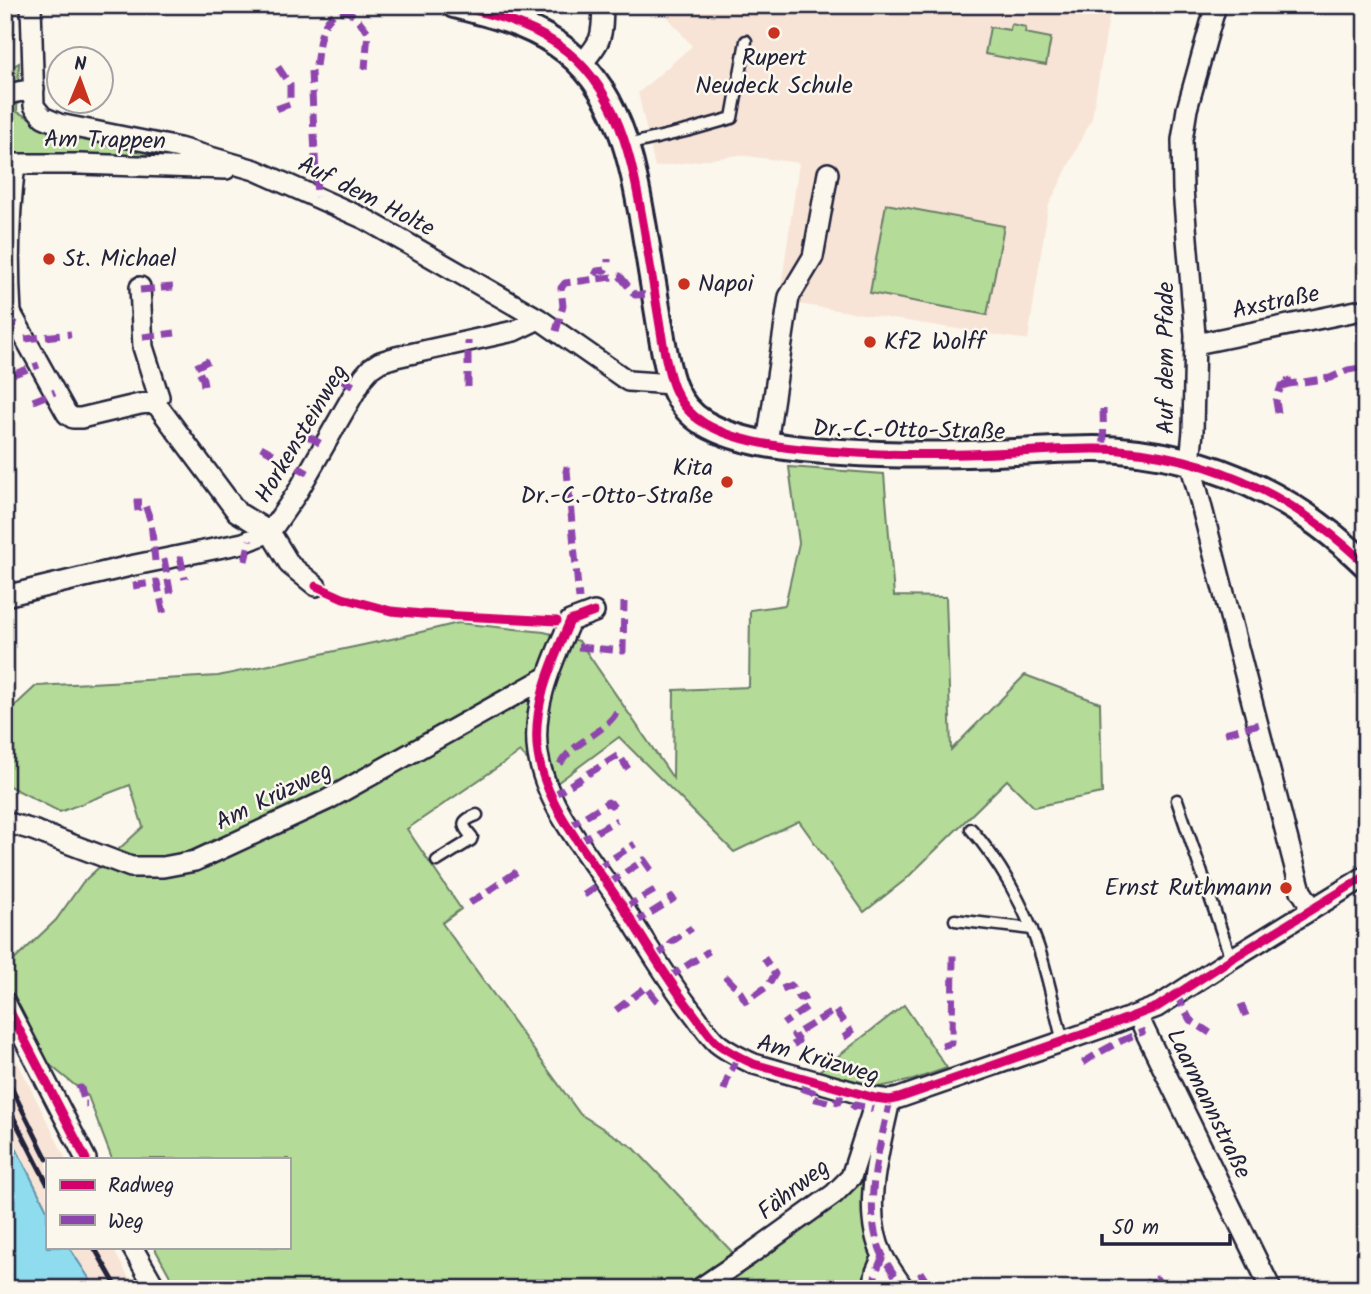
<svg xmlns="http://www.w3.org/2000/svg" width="1371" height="1294" font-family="Kalam,sans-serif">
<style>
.built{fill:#f7e4d6}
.green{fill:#b4db97;stroke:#6b7e69;stroke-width:2}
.water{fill:#8fdcef;stroke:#6392a7;stroke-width:2}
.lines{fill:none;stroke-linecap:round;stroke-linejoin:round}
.service-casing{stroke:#22223b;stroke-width:15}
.minor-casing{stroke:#22223b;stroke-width:24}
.tertiary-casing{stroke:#22223b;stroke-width:30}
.service{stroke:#fbf7ec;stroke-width:10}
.minor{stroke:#fbf7ec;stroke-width:19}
.tertiary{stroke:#fbf7ec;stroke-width:24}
.tram{stroke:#22223b;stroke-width:2}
.rail{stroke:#22223b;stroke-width:5}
.quiet{stroke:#8e44ad;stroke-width:7;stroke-dasharray:14 7;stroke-linecap:butt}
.cycleway-casing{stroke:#fbf7ec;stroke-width:13}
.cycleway{stroke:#d6006c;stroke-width:9}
.poi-dot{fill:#c8321e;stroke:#fbf7ec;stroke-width:2.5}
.labels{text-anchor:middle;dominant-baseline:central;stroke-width:5;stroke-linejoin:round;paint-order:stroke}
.poi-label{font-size:24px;fill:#22223b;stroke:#fbf7ec;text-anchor:start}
.street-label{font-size:24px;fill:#22223b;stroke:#fbf7ec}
</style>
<rect width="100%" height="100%" fill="#fbf7ec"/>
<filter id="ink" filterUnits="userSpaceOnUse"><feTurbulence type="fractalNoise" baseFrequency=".0143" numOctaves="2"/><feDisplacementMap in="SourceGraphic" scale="14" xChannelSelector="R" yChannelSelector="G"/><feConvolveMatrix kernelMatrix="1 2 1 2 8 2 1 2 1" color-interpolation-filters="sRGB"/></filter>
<g filter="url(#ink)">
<path class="built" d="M658,5H1111L1092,118L1048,207L1028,340L779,301L799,163L739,155L655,167L638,93L692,46Z
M5,1037L66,1159H47V1210L5,1126Z
M69,1247H112L135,1289H96Z"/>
<path class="green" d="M1011,24L1026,27L1025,33L1051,38L1046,65L985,54L990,27L1010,30Z
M19,63L17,112L32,119L177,152L187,160L6,156L5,71Z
M886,204L1004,226L987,315L870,293Z
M789,467L884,474L894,596L946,597L951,750L1025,675L1100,703L1102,793L1034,807L1007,780L905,880L864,912L799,821L734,852L619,737L553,786L520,752L407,829L461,909L442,923L580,1114L634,1148L736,1256L681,1289H177L154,1247H289V1159H112L88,1096L39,1056L5,989V969L56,920L83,882L143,827L130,785L60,812L5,784V715L36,686L218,676L396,638L458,623L544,632L579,641L673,778L674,690L749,687L750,610L785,605L799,543Z
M904,1005L947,1068L913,1080L879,1087L819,1071Z
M851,1177L873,1193V1219L905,1289H698Z"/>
<path class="water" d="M5,1126L47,1210V1247H69L96,1289H5Z"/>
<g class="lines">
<defs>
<path id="service" d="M627,145L690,130L732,118L746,41
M1177,800L1231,959
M971,829C999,861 1024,905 1038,946C1047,973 1053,1002 1060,1030L1064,1040
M437,861L471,840L472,837C461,824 461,821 477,815
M955,920L1032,929"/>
<path id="minor" d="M31,5L34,106L43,117L59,124L179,148L255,170L365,219L539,319L628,381L672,384
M1216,5L1187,109L1182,140L1183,190L1195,335L1193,431L1190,462L1301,891L1312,908
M581,65C603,39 602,38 603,5
M5,97L12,93L34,89
M140,287L143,347L159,397L155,402L237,512L270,532L290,565L316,586
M1196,344L1366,309
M155,402L140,404L81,418H73L67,414L11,313C8,264 9,213 15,164H80L226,169
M767,443L789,297L813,257L828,173
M5,596L130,566L243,543L270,532L297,493L364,376L371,368L380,362L396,357L514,331L539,319
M594,612L570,621C552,663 531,707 538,754C546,809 594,861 623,907C646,943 667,980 694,1014C701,1023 708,1035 717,1043C728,1052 741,1058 754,1064L875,1098L890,1100L899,1098L1107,1026L1157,1007L1231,959L1366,876
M5,822L33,830L131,867H163L195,861L327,800L545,678
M5,1002L86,1159
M1138,1015L1145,1031L1271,1289
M890,1100C880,1148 860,1210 883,1256C889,1268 897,1278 904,1289
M132,1247L156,1289
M699,1289L749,1255L834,1194L851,1177L873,1109L875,1098
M873,1289L876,1272L883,1256"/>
<path id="tertiary" d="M454,5C490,14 526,23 557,44C619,86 632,160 644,228C650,265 656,301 662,338C668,371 672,404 704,423C741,445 800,450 842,452C899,456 957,455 1015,452C1049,451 1085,447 1120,450C1216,458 1297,498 1366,565"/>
</defs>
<use href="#service" class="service-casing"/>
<use href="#minor" class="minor-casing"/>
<use href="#tertiary" class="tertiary-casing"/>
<use href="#service" class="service"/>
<use href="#minor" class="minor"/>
<use href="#tertiary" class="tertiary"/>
<path class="tram" d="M454,5C490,14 526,23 557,44C619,86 632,160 644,228C650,265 656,301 662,338C668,371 672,404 704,423C741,445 800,450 842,452C899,456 957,455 1015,452C1049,451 1085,447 1120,450C1216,458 1297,498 1366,565"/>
<path class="rail" d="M5,1075L47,1159
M5,1101L47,1183
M94,1247L118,1289"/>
<path class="quiet" d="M347,5V11L356,17L368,32L365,69
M1143,5L1146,8
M316,66C319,46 319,11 347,11
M311,71L317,197
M276,109L290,104V85L278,67
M595,275L597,271L605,270L608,264V259
M140,290L173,287
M556,331L563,306L561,288L565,283L620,276L635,295L655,294
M143,337L175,333
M25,339L71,334
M5,348L15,320
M14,374L39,365
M1288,378L1289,384L1330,378L1348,370L1366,367
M341,379L356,387
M204,386L203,379L196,367L210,360
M468,387V341
M33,401L55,392
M1103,409L1104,449
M1278,413L1276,401L1281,386L1289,384
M308,436L323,445
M261,447L308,473
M563,469L567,470L579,599
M138,511L137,502H144L151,522L155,561
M180,556L185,579
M164,559L171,596
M245,561L250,540
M133,586L157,582L164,615
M578,647L623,651L624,602
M1225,733L1259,724
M560,764C575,740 601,736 617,712
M552,796L619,755L628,769
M568,827L608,802L611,805L619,799
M578,842L617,820
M596,869L635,844
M608,884L644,860L651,870
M584,895L605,881
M470,903L521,869
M624,908L660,887
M633,924L673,899L670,895
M654,957L670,946L671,942L692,928
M725,976L738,989L746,1001L768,986L775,974L764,958
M668,978L709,951
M782,989L791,985L799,998L803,996L807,1007L783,1024
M1176,994L1190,1020L1210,1033
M1241,1004L1246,1016
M616,1010L646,987L658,1002H663
M793,1045L798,1041L794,1035L835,1010L851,1032L843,1038
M942,1046L952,1043L953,955
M1083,1063C1102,1050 1123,1039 1145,1031
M801,1088L813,1092L812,1098L832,1103L835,1101L839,1102L842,1089
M77,1089L81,1088L85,1104H87
M724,1090L728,1077L738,1057
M890,1100C880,1148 860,1210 883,1256C889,1268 897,1278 904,1289
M852,1109L855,1105L873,1109
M920,1272L931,1289
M1136,1287L1157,1279L1161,1289
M873,1289L876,1272L883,1256"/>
<defs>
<path id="cycleway" d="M454,5C490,14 526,23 557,44C619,86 632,160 644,228C650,265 656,301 662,338C668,371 672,404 704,423C741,445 800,450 842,452C899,456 957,455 1015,452C1049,451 1085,447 1120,450C1216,458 1297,498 1366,565
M316,586L343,598L391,611L422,614L557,621
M594,612L570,621C552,663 531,707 538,754C546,809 594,861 623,907C646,943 667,980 694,1014C701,1023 708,1035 717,1043C728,1052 741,1058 754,1064L875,1098L890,1100L899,1098L1107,1026L1157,1007L1231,959L1366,876
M5,1002L86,1159"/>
</defs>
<use href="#cycleway" class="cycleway-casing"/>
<use href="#cycleway" class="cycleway"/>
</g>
</g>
<g class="poi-dot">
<circle cx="774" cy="33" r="7"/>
<circle cx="49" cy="259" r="7"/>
<circle cx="684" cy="284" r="7"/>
<circle cx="870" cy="342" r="7"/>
<circle cx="727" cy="482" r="7"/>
<circle cx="1286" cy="888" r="7"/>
</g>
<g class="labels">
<g class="poi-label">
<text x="774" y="58" text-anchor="middle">Rupert<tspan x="774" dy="28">Neudeck Schule</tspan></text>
<text x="63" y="259">St. Michael</text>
<text x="698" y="284">Napoi</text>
<text x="884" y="342">KfZ Wolff</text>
<text x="713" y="468" text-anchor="end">Kita<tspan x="713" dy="28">Dr.-C.-Otto-Straße</tspan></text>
<text x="1272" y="888" text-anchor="end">Ernst Ruthmann</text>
</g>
<g class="street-label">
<text transform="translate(105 141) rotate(1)">Am Trappen</text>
<text transform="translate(366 197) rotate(27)">Auf dem Holte</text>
<text transform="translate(1276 303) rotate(-12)">Axstraße</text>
<text transform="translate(1166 358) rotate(-90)">Auf dem Pfade</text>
<text transform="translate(909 431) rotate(1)">Dr.-C.-Otto-Straße</text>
<text transform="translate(302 434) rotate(-59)">Horkensteinweg</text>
<text transform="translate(274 797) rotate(-26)">Am Krüzweg</text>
<text transform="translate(818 1060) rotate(16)">Am Krüzweg</text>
<text transform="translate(1208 1104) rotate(64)">Laarmannstraße</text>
<text transform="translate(794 1190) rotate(-38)">Fährweg</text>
</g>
</g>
<rect width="1371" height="1294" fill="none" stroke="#fbf7ec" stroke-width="28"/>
<rect x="14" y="14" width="1343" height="1266" fill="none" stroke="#22223b" stroke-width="2.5" filter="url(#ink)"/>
<rect x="46" y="1158" width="245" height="91" fill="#fbf7ec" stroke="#a4a2a5" stroke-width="2"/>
<rect x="60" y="1180" width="35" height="10" fill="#d6006c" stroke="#a4a2a5" stroke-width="2"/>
<text x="108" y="1192" font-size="21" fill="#22223b">Radweg</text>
<rect x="60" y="1215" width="35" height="10" fill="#8e44ad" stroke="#a4a2a5" stroke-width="2"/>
<text x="108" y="1228" font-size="21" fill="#22223b">Weg</text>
<g transform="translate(80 80) rotate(1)"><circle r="33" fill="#fbf7ec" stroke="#a4a2a5" stroke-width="2"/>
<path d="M0-5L12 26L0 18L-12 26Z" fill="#c8321e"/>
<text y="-10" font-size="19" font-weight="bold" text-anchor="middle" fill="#22223b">N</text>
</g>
<path d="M1102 1234v10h128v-10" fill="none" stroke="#22223b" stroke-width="3.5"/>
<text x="1112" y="1234" font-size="21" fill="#22223b" stroke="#fbf7ec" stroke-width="5" paint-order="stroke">50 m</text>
</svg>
